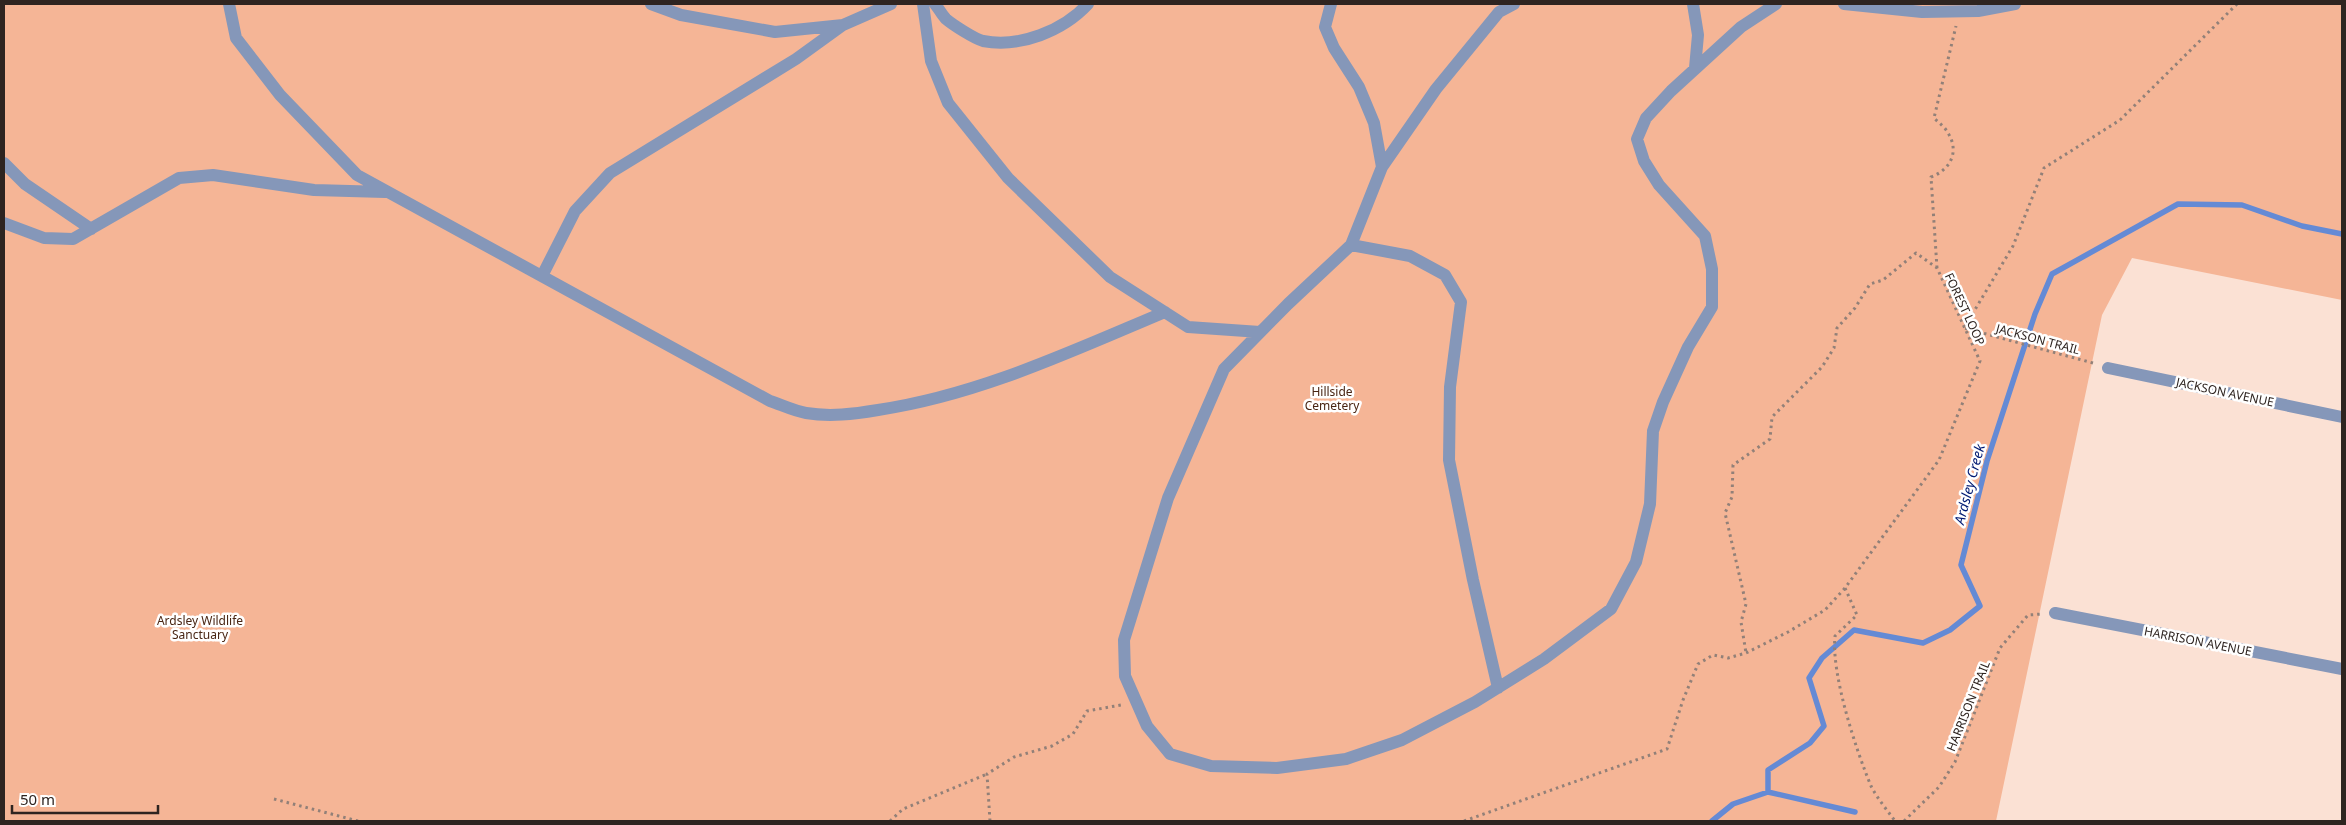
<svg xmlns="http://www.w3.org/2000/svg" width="2346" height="825" font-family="'Noto Sans',sans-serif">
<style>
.green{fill:#f5b596}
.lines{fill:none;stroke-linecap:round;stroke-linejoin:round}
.stream{stroke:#648ad5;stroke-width:5.5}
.path{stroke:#928078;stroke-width:3;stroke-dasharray:2.5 4;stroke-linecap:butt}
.minor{stroke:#8597b9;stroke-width:12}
.labels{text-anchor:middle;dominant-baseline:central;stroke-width:5;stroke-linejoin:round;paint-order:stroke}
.street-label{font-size:12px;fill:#2e2420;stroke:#fff}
.park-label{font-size:12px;fill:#482513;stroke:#fff}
.water-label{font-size:14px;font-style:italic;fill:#001a72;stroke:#fff}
</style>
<rect width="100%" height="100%" fill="#fbe1d4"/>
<path class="green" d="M4,4H2342V300L2132,258L2102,315L1996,821H4Z"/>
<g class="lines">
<path class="stream" d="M1768,792L1855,812
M1712,821L1733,804L1768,792V770L1810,743L1824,726L1809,678L1822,658L1854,630L1923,643L1950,630L1980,606L1961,565L1987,461L2035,314L2052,274L2178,204L2242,205L2302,226L2342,234"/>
<path class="path" d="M1937,268L1931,177C1950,170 1960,152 1948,133C1945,127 1939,123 1934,118L1956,26
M2093,363L1964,328L2013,246L2044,168L2120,120L2237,4
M1845,588L1857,615L1835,636C1831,674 1856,750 1871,786C1877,798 1887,810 1895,821
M274,799L358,821
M890,821L903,809L987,774
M990,821L987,774L1014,757L1052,746L1073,734L1087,711L1121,705
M1464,821L1667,749L1683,700L1698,664L1713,655L1728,658L1746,653L1788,632L1825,610L1845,588L1939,460L1980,361L1937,268L1916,253L1883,280L1870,284L1855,308L1837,328L1834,348L1822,367L1772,417L1770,439L1733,465L1732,497L1725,513L1746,604L1741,622L1746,653
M1904,821L1939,787L1955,762L2000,648L2028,615L2042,614"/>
<path class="minor" d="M229,4L236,38L280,95L357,175L770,401C782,405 794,411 806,413C830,417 854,414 878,410C979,395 1072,351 1165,312
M651,4L681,15L775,32L843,25L891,4
M923,4L931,61L948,103L1008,178L1110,277L1188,327L1260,332
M935,4C939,9 942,15 946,19C953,25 975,39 983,41C1020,48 1063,31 1088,4
M1331,4L1325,27L1334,48L1359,87L1374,123L1382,167
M1514,4L1499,12L1436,89L1382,167L1351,245L1288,304L1224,369L1168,498L1124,640L1125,676L1147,726L1170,754L1211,766L1277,768L1346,759L1402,740L1475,702L1544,659L1611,609L1636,562L1650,504L1653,431L1663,402L1688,347L1712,307V269L1705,236L1659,185L1644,161L1637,139L1646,118L1671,91L1741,27L1776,4
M1693,4L1698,35L1695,68
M1844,4L1922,12L1978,11L2015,4
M4,163L25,184L91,229
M4,223L44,238L73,239L179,178L213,175L314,190L385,192
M1351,245L1410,256L1445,275L1461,302L1450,387L1449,460L1473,580L1498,688
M542,276L575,211L610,173L796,59L843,25
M2108,368L2342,417
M2055,613L2342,669"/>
</g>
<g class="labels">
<g class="street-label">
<text transform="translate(1965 309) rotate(65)">FOREST LOOP</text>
<text transform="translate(2038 339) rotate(15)">JACKSON TRAIL</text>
<text transform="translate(2225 392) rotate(12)">JACKSON AVENUE</text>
<text transform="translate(2198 641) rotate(11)">HARRISON AVENUE</text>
<text transform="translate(1968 706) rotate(-68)">HARRISON TRAIL</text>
</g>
<g class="park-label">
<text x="1332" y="391">Hillside<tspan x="1332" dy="14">Cemetery</tspan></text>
<text x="200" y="620">Ardsley Wildlife<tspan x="200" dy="14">Sanctuary</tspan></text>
</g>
<g class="water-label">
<text transform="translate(1969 484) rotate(-75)">Ardsley Creek</text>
</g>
</g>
<rect width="2346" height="825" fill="none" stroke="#2e2420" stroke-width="10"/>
<path d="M12 805v8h146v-8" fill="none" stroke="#2e2420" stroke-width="2.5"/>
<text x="20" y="805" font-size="15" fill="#2e2420" stroke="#ffffff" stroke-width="4" paint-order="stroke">50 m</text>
</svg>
